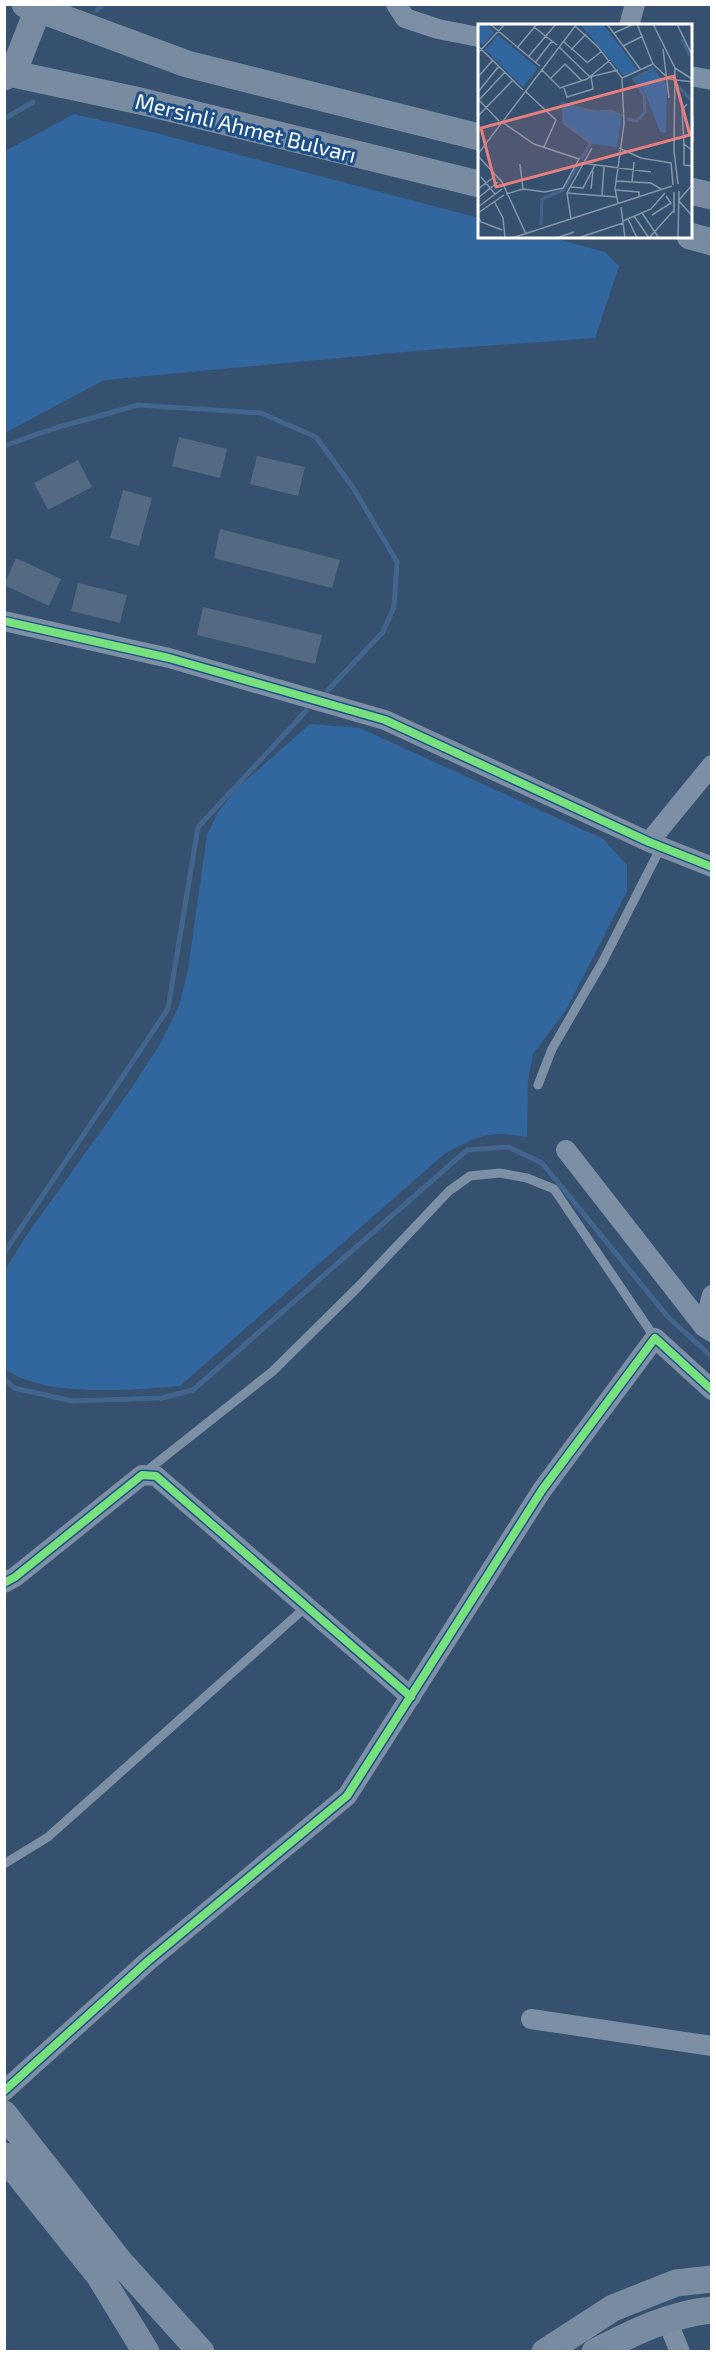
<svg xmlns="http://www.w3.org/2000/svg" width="716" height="2356" font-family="'Exo 2',sans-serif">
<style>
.green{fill:#31669f}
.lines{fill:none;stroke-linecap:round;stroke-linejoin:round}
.stream{stroke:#42658e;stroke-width:5}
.building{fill:#546982}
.lane{stroke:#7c8fa5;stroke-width:9}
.street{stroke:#7c8fa5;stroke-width:20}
.secondary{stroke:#788ba1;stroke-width:27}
.cycleway-casing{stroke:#1d4f88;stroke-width:11}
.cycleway{stroke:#77e17e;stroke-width:8}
.labels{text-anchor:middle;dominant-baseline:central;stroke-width:6;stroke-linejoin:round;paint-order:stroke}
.street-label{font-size:22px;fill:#fff;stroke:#1d4f88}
.inset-river{fill:none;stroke:#42658e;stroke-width:3}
.inset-road{fill:none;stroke:#8696a9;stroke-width:1.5}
.view{fill:#e67e7e;fill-opacity:0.15;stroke:#e67e7e;stroke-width:3}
.inset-edge{fill:none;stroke:#fff;stroke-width:3}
</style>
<rect width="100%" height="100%" fill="#365070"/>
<path class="green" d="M74,114L152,132L479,218V237H549L605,252L619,266L595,338L426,350L104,380L5,433V151Z
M310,724L360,728L603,839L627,865V891L566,1010L533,1054L528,1081L527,1137C488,1130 476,1136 443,1155L180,1386C133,1390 44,1398 5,1369V1270L26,1236L129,1092L160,1044L179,1006L188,970L207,835L218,812L236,789Z"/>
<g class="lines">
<path class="stream" d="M97,10L103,4
M4,119L33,102
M4,446L52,429L138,405L261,413L316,437L354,489L397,562L394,607L383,632L328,690
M4,1253L168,1009L198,827L306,711
M4,1378L14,1388L72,1401L161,1398L193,1390L467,1150L508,1147L542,1163L668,1317L712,1357"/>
</g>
<path class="building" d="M179,437L227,449L220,478L172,466Z
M257,456L305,467L298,496L250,484Z
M78,460L92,487L48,510L34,483Z
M123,490L152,498L139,546L110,538Z
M220,529L340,560L332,588L214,558Z
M16,558L61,579L49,606L4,585Z
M78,583L127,595L120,623L71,611Z
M203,607L322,635L315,664L197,635Z"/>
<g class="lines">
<path class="lane" d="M538,1085L552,1049L603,961L661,847
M144,1473L273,1371L359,1286L449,1191L470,1176L500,1173L527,1178L554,1189L655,1338
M4,1864L48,1837L307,1606"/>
<path class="street" d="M396,4L405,18L438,29L479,37
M629,26L635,4
M690,76L712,80
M4,621L169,658L385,720L649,842L712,867
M649,842L712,765
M566,1150L704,1327L712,1332
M704,1327L712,1295
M4,1583L15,1577L142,1475L156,1476L411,1697
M531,2019L712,2046
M4,2091L148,1961L347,1796L542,1490L655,1338L712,1390
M667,2320L680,2352"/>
<path class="secondary" d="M25,4L187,64L479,137
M4,72L140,101L479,184
M4,77L13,73L40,4
M690,191L712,196
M690,236L712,242
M4,2114L119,2261L201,2352
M4,2156L99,2275L146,2352
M545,2352L613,2308L676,2283L712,2279
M595,2352C632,2333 670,2314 712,2310"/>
<defs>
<path id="cycleway" d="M4,621L169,658L385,720L649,842L712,867
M4,1583L15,1577L142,1475L156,1476L411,1697
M4,2091L148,1961L347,1796L542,1490L655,1338L712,1390"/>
</defs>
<use href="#cycleway" class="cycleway-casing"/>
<use href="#cycleway" class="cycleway"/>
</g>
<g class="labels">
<g class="street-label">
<text transform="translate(246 127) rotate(14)">Mersinli Ahmet Bulvarı</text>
</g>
</g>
<g transform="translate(478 24)">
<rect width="214" height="214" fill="#365070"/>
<path d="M0,0H8L16,8L5,21L0,17ZM102,0H125L160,46L146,52ZM20,11L60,44L45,63L7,26ZM177,46L189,61L188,109L182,108L167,69L159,59L158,55ZM91,80L118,89L134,88L144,94L139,123L114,120L86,97L84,83Z" fill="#31669f"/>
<path class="inset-river" d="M204,15L212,32M199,61L215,78M149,95L159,97L167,88L166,72L156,55L176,44M103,135L113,119L86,99L85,80L117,88L133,87L144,92M63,201L64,175L85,166L100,142"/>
<path class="inset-road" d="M12,0L62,42M129,0L163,46M175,0L197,44L196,127L200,160M199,0L215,33M97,2L120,23L144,54L146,100L137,165L140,179M56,3L79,21M136,9L156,0M85,17L110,39M0,22L45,66M145,22L165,12M81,23L112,53L140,46M39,24L59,0M185,25L191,74M93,26L108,10M0,29L27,0M50,33L78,0M57,39L74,17M109,39L124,27M175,40L191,55L215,58M197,44L214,55M63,45L82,64L109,55L132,36M0,53L15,36M144,54L175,40L159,0M72,55L87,40L104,57M86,64L89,73L115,65L113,52M47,67L78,96L66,123M0,68L21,42M0,75L21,97M1,76L27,48M209,80L204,86L206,120L215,127M0,92L35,56M215,92V117M24,98L56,120L101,135L85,164L67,168L45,165L28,170M206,120V141L215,142M141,124L163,134L193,139M0,130L98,1M0,132L24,158L48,210M193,138L195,161M103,139L173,148M42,140L45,165M3,153L17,170M138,157L173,159L183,165M154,158L156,138M93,163L105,164L117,141M0,165L16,153M113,165L115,147M137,166L161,168V172M196,168V189M89,169L138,173M124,171L126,143M0,174L20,158M201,176L215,160M16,177L25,194L27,214M201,177L215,193M0,183L24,165M143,183L147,214M0,189L26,171M164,189L181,214M174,191L193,179L188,172M156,192L171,214M0,193L3,198L24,206M93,195L89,169L114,124M150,195L159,214M145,197L173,185L187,169M34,214L194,162M78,214L96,208M100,214L145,199M171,214L196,186M200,214L201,167"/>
<path class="view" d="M196,52L212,111L18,163L3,104Z"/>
<rect width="214" height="214" class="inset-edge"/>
</g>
<rect width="716" height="2356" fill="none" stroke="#ffffff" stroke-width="12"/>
</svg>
